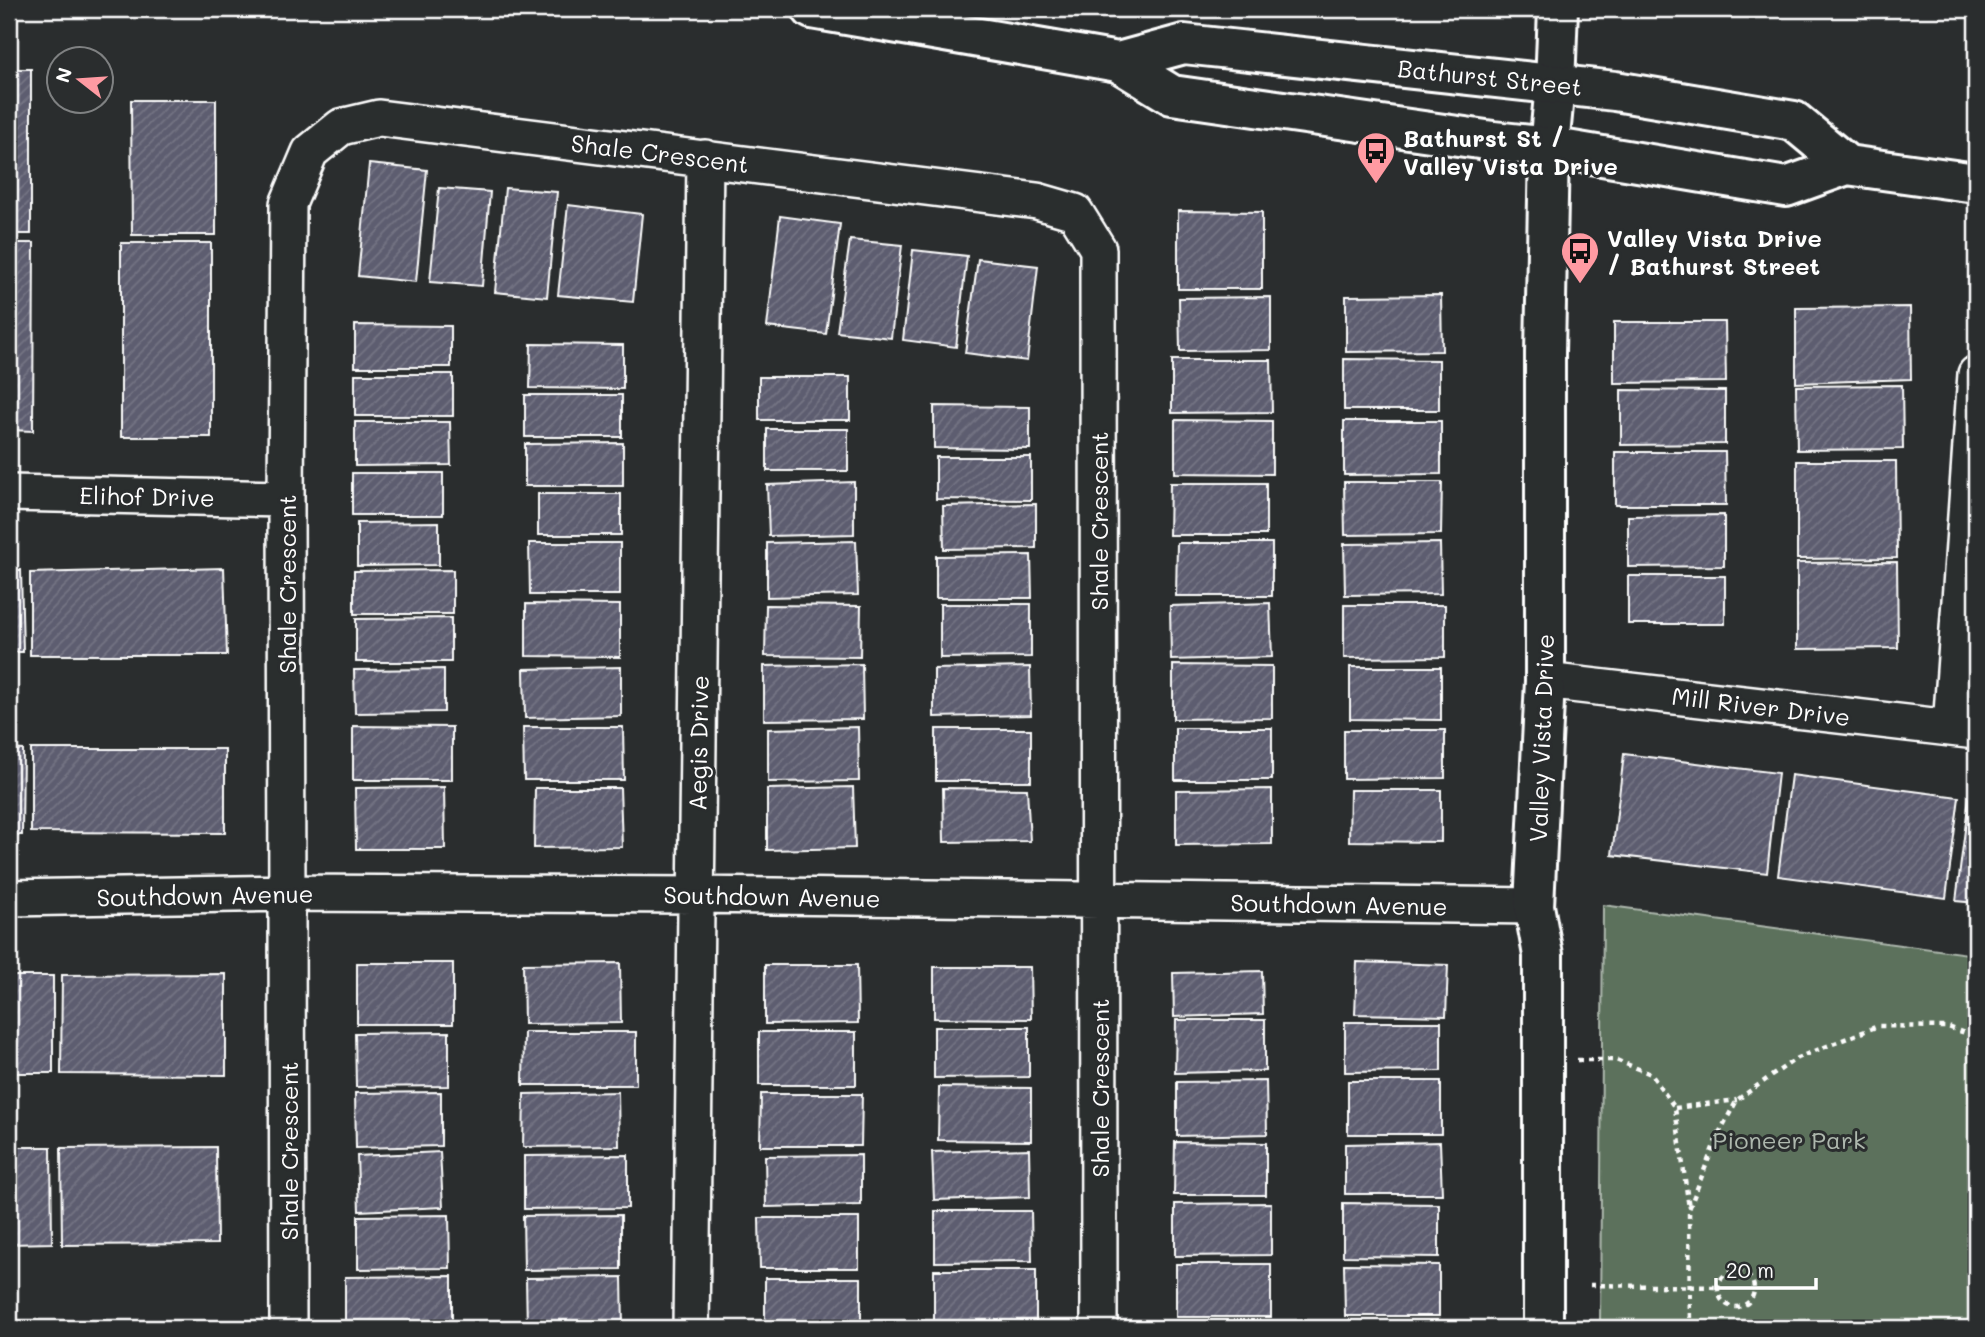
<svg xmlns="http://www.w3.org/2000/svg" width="1985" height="1337" font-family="Mali,sans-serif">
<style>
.green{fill:#5c715c;stroke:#aeb8ae;stroke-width:2}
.building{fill:url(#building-hatch);stroke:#fff;stroke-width:2}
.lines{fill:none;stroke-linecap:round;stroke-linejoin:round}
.minor-casing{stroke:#fff;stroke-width:40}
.tertiary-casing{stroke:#fff;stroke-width:44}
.secondary-casing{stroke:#fff;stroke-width:44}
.path{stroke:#fff;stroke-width:4.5;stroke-dasharray:5 5;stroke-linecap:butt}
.minor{stroke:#2a2d2e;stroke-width:35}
.tertiary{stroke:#2a2d2e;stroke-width:38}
.secondary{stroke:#2a2d2e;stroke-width:38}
.labels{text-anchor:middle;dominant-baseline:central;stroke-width:6;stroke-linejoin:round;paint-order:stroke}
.street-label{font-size:24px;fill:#fff;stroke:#2a2d2e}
.poi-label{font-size:24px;font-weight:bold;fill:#fff;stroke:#2a2d2e;text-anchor:start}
.park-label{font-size:24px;fill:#aeb8ae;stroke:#2a2d2e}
</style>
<defs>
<pattern id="building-hatch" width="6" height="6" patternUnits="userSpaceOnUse" patternTransform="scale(1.75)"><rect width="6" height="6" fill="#5d5d6f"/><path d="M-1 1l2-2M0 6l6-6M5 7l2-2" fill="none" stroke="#757585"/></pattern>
</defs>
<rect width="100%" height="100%" fill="#2a2d2e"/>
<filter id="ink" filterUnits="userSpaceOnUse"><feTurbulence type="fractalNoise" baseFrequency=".0143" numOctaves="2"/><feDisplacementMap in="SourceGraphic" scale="14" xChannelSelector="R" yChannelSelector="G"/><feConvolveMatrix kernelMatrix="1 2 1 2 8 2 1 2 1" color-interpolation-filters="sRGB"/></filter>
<g filter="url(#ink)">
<path class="green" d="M1603,905L1976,955V1328H1600Z"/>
<path class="building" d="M9,69H31V234H9Z
M131,100H216V235H132Z
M369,164L427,170L416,282L358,276Z
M439,188L490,192L482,286L430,282Z
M505,188L557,192L547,297L495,292Z
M568,205L642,214L633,302L558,295Z
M1178,211L1262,212V289H1178Z
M780,216L840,224L826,334L767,327Z
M850,240L902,245L891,338L837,332Z
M9,243H34L33,431L9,430Z
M121,243H211V437H121Z
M913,250L967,256L956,347L903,340Z
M978,259L1038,266L1027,361L965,353Z
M1441,295L1442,351L1346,352V296Z
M1271,297V350L1180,351L1179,298Z
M1910,307L1911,379L1796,383V308Z
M1614,322H1725L1726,382L1614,383Z
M355,325L451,326V367H355Z
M531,344L623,345V389L530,388Z
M1344,359L1439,360V410H1344Z
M1172,360H1271L1272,412L1172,413Z
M355,374H453V416H355Z
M759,377H850V420H759Z
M1902,385L1903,449L1797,450L1796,386Z
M1621,390L1725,391V444L1621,445Z
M525,395H622V437H525Z
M934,406L1030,407V449L934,448Z
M1175,420L1272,421V474L1175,473Z
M1344,421H1441V474L1344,475Z
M355,422H450L451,465L355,466Z
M767,429H848V471H767Z
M623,443V486H525V444Z
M1615,452H1725L1726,505H1615Z
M936,457H1031V500L936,499Z
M1797,461H1896L1897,558L1797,559Z
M352,473H443V515H352Z
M854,482V534L769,536L767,485Z
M1344,482H1442L1441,534L1345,535Z
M1170,483H1266V535H1169Z
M538,494H621V535H538Z
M1036,504V548L944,549L943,506Z
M1724,515V566L1628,567V516Z
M439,522V565L357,566V523Z
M856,541L858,595L767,597V543Z
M529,543H620V595H530Z
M1177,543H1272V596H1176Z
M1440,543L1441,594L1345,595L1344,544Z
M1031,555L1032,598H936V556Z
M1897,562L1898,648L1797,649V563Z
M224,568L227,655H30V573Z
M9,570H21L23,652H9Z
M453,570V614H354V571Z
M1628,576H1725V624H1628Z
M1270,603L1272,657L1171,660L1170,606Z
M526,604L620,605V657L526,656Z
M940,604H1031V657L940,658Z
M766,605L861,606L860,657L765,656Z
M1344,605H1445V657L1344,658Z
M451,618V662H356V619Z
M862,664L863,719L764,720V666Z
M1173,665L1272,666V718L1173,719Z
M621,667V716L525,718L524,669Z
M1030,667L1031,715L934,717V669Z
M1350,667H1441V720L1350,719Z
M444,669V712L355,713L354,670Z
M353,726L452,727V780H353Z
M523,727H623L624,780H524Z
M858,727L859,781L768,782V729Z
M1175,728H1272V780H1175Z
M936,729H1031V781H936Z
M1344,730H1445V778L1344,779Z
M9,749L23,750L22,835H9Z
M31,749H225V833L31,832Z
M1624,754L1778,773L1767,873L1612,855Z
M1791,775L1959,797L1946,898L1778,876Z
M444,787L445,849H356L355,788Z
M853,787L855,848L767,850V789Z
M535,788H620L622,847L534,848Z
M943,788L1027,789L1030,841L944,842Z
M1272,789V844L1176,845V790Z
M1350,790H1441V842L1349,841Z
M1969,798L1976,799V903L1956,901Z
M1357,962L1448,965L1446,1016L1355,1014Z
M357,963H453V1024H357Z
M620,963L621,1023L524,1024L523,964Z
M765,965H857L858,1023L765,1024Z
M934,967H1030L1031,1019L934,1018Z
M1262,971L1263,1014L1174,1017L1173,973Z
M226,974V1075L61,1074L62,975Z
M9,976H53V1073H9Z
M1176,1020H1265V1071L1175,1073Z
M1345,1022H1441V1071L1345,1072Z
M934,1027H1029V1077L934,1078Z
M449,1032V1086L356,1087L355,1033Z
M524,1032H636V1085H523Z
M759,1032H856V1085H759Z
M1266,1081L1267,1134L1177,1136V1082Z
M1348,1081H1441V1134H1348Z
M939,1087L1031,1088V1141L938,1140Z
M441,1092V1146L356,1148L355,1093Z
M618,1092L619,1146L523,1147L524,1094Z
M761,1094H862L861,1146H760Z
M1175,1142L1266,1143V1195H1174Z
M1440,1142L1442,1194H1345V1144Z
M9,1147H51L52,1243L9,1244Z
M216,1147L217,1244L62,1245L61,1148Z
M1029,1149L1030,1197L934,1200L932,1152Z
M440,1152L443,1207L359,1211L357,1156Z
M628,1155V1208L524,1209V1156Z
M861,1155V1205L766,1207L765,1156Z
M1271,1203V1255L1175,1256V1204Z
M1343,1203L1439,1204V1257L1343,1256Z
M935,1211H1031L1032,1261L935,1262Z
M449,1215L450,1268L358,1269V1216Z
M621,1215V1269L524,1270L523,1216Z
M759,1218H859V1268H760Z
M1176,1264H1271V1317H1176Z
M1344,1264L1439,1265V1316H1345Z
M934,1270H1036V1323H934Z
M452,1276V1328H345V1277Z
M622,1277L623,1328H527L526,1278Z
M765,1278H861V1328H765Z
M1439,1326V1328H1350V1327Z"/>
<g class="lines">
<defs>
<path id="minor" d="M9,493L286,499
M1545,681L1976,731
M1951,728L1976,374
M9,898L288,893L696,895L1534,906
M288,1328L286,499L288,204L310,152L341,127L379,118L1037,201L1075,212L1098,249L1099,1328
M691,1328L705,158"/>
<path id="tertiary" d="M1543,1328V955L1534,906L1545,681V353L1549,147L1555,85L1558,9"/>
<path id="secondary" d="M812,9L1118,62L1172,95L1493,141L1549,147L1786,187L1847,165L1976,183
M1118,62L1184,44L1615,91L1794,121L1847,165"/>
</defs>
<use href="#minor" class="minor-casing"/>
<use href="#tertiary" class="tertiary-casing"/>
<use href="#secondary" class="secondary-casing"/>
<path class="path" d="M1577,1060H1616L1651,1074L1675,1108L1689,1208
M1675,1108L1737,1100
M1718 1289a18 18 0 1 1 36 0a18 18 0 1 1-36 0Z
M1590,1285L1718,1287
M1690,1328L1689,1209L1718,1135L1737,1100L1797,1058L1878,1026L1948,1027L1976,1037"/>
<use href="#minor" class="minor"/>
<use href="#tertiary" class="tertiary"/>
<use href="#secondary" class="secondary"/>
</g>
</g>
<defs>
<symbol id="bus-pin" viewBox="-11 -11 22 30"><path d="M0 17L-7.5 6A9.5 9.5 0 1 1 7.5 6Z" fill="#ff9aa2" stroke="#2a2d2e"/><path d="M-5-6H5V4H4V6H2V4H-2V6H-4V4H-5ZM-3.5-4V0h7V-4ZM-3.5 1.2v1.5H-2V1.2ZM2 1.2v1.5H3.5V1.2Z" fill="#111"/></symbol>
</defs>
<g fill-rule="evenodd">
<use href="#bus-pin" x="1354" y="129" width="44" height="60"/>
<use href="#bus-pin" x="1558" y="229" width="44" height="60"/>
</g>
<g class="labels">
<g class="street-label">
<text transform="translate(1490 77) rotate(6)">Bathurst Street</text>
<text transform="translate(660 153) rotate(7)">Shale Crescent</text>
<text transform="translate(147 496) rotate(1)">Elihof Drive</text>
<text transform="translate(1098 521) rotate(-90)">Shale Crescent</text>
<text transform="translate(286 584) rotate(-90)">Shale Crescent</text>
<text transform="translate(1761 706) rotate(7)">Mill River Drive</text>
<text transform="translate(1541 738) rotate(-88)">Valley Vista Drive</text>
<text transform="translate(698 743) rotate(-89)">Aegis Drive</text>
<text transform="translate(205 895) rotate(-1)">Southdown Avenue</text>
<text transform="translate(772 896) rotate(1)">Southdown Avenue</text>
<text transform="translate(1339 904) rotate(1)">Southdown Avenue</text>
<text transform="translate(1099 1088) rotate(-90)">Shale Crescent</text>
<text transform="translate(288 1151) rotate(-90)">Shale Crescent</text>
</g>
<g class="poi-label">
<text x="1403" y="137">Bathurst St /<tspan x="1403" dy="28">Valley Vista Drive</tspan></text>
<text x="1607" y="237">Valley Vista Drive<tspan x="1607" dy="28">/ Bathurst Street</tspan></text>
</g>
<g class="park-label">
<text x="1789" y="1139">Pioneer Park</text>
</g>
</g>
<rect width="1985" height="1337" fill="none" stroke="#2a2d2e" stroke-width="35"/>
<rect x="18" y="18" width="1950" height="1302" fill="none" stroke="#fff" stroke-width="2.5" filter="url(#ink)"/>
<g transform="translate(80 80) rotate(287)"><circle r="33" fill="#2a2d2e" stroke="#7f8182" stroke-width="2"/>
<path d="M0-5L12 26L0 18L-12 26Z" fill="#ff9aa2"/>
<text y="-10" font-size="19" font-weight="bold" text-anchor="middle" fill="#ffffff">N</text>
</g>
<path d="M1716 1278v10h100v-10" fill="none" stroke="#ffffff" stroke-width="3.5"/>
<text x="1726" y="1278" font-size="21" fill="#ffffff" stroke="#2a2d2e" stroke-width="5" paint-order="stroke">20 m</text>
</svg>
